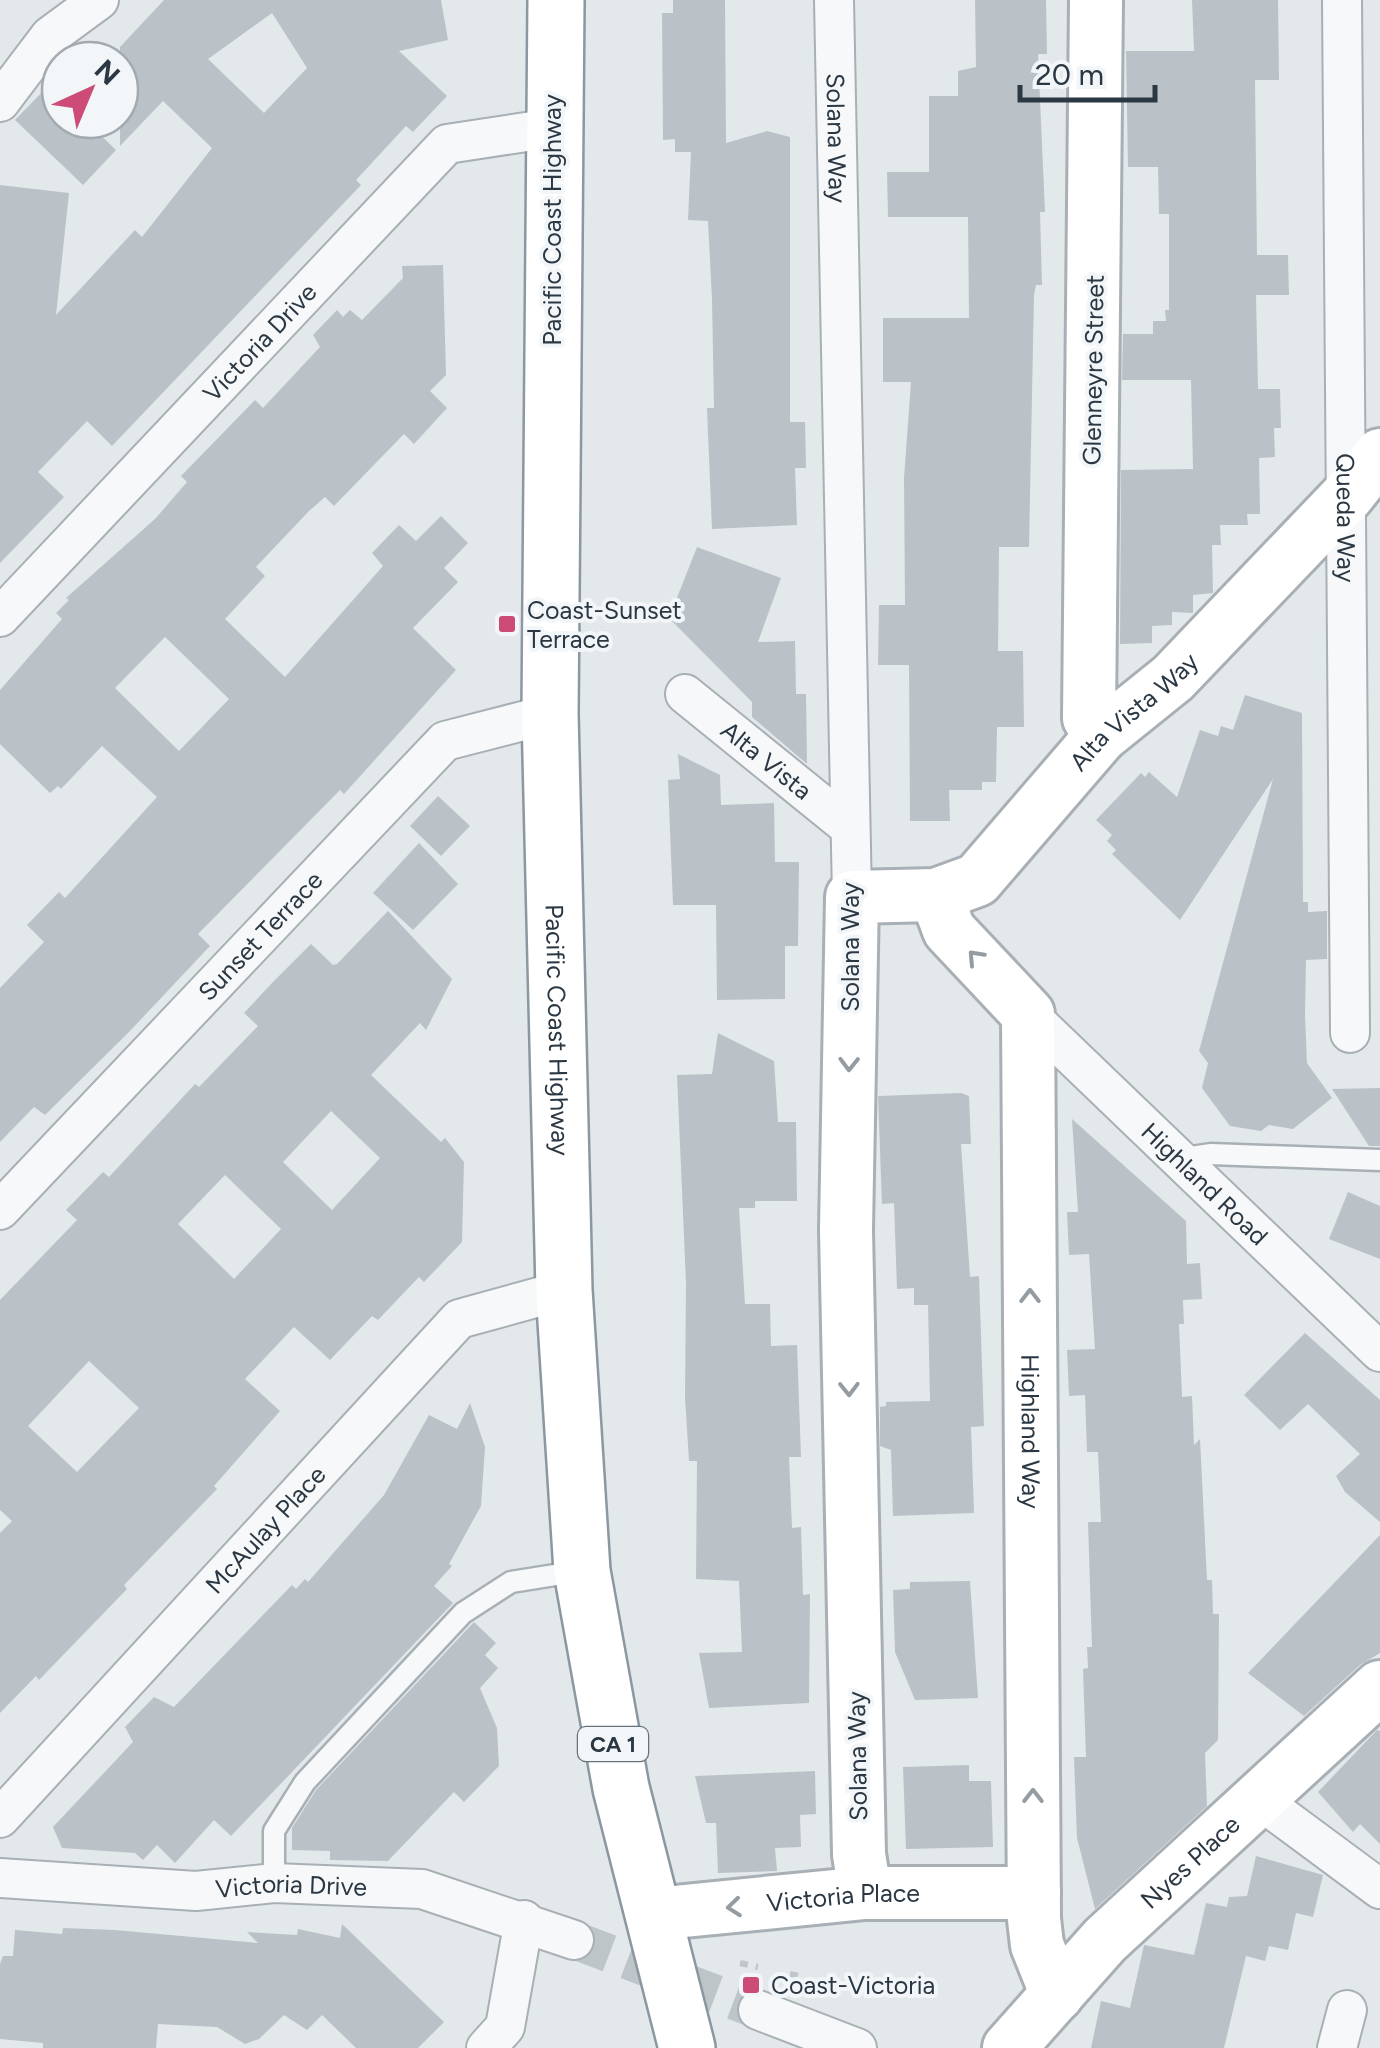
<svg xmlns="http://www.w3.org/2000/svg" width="1380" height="2048" font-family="Figtree,sans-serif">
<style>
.building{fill:#bac2c8;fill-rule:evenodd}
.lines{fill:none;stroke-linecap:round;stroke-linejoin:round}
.street-tunnel{stroke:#bec5c9;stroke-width:38;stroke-dasharray:38 19;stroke-linecap:butt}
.lane-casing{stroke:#a8b0b5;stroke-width:25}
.street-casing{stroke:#a8b0b5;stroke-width:42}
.secondary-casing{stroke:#a8b0b5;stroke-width:58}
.highway-casing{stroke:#8b98a1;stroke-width:60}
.path{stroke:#c1c6ca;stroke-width:6;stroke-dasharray:8 8;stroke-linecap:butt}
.lane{stroke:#f6f8f9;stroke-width:20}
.street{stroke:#f6f8f9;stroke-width:38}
.secondary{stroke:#fff;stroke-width:52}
.highway{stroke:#fff;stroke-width:55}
.oneway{stroke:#959ca1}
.poi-dot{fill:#cd4b77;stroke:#f3f6f8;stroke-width:4}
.labels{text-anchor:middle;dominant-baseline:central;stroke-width:8;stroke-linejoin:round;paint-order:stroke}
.shield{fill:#f3f6f8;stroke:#677179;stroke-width:2.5}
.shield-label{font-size:22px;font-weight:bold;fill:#2b3843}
.street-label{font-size:25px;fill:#2b3843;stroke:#f3f6f8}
.poi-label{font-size:25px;fill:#2b3843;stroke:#f3f6f8;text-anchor:start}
</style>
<rect width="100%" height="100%" fill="#e3e8eb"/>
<path class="building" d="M164,0H441L448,40L399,51L447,96L413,132L406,126L356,180L361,185L112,446L87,421L38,472L64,497L0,563V185L69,193L56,315L135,230L142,237L212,148L163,101L120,146V47ZM272,13L307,68L264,113L208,59Z
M673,0H725L726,143L767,131L790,137V422H805L806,468H795L797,525L712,529L707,408H714L712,299L708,221L688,220L691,152H675V139L663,140L662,13H673Z
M975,0H1046L1047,54H1038L1045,212H1040L1042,285H1036L1034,295L1029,547H999L998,651H1023L1024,727H997L996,782H982V790H949L950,821H910L909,665H878L879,605H905L904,478L911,382H883V318H969L968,217H888L887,172H929V96H958V71L976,67Z
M1192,0H1278L1279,80H1255L1257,255H1288L1289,295H1256L1258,389H1280L1281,428H1274L1275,457L1259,458L1260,514H1247L1248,525H1220L1221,545H1212L1213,593L1193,595V613L1172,612V625L1152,626V643L1120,644L1121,470L1193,469L1191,380H1122L1123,334H1153V321H1166L1165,310H1169V214H1159L1158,167H1128L1126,51H1194Z
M49,85L60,96V120H85L116,150L83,185L15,120Z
M443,265L446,375L430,391L447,408L414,444L404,434L334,506L325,497L308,512L256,567L265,576L225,619L285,677L383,566L372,553L399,525L416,541L441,516L468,543L444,568L458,582L413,628L456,670L344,794L340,790L198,934L210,946L129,1032L45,1115L34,1107L0,1142V988L44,942L27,925L59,892L65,898L157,797L102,746L61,789L58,786L50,793L0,744V690L62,619L56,613L69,600L66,598L155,519L187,482L181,476L255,400L263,408L320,347L313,335L337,310L343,317L350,310L362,320L403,278L402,266ZM165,637L229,699L179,751L115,688Z
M697,547L781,578L758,642L795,641L796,694H806L807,764L752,717V702L669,618Z
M1245,695L1302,713L1303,902H1308V912L1327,911V959L1306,960L1305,1015L1307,1063L1332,1098L1293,1129L1269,1125L1261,1131L1230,1126L1202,1088L1208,1063L1199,1051L1273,779L1180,920L1112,854L1116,850L1107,841L1112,835L1096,820L1141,773L1145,777L1149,772L1177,797L1200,730L1218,736L1221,726L1233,730Z
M678,754L720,775L721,805L774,803L775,862H799L798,946H785V999L717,1000L716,905H673L668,780L680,779Z
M438,796L470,826L441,856L410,826Z
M419,843L458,884L413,930L373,893Z
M388,911L452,979L426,1030L420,1023L371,1075L441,1142L445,1138L464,1162L462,1242L424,1282L419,1277L378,1320L372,1316L330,1360L294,1327L245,1379L280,1411L214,1486L217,1489L124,1585L127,1589L39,1680L36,1676L0,1713V1533L12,1521L0,1510V1300L77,1220L66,1210L103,1172L109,1177L195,1084L199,1087L258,1026L244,1013L272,983L311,944L333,965L337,964ZM331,1111L380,1158L332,1210L283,1162ZM225,1175L281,1229L234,1279L178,1224ZM89,1361L139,1408L77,1472L28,1426Z
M718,1033L774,1061L778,1122H796L797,1201H755V1208H739L745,1304H770L771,1346L797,1345L801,1457H789L792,1528L801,1527L803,1595L810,1594L809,1703L709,1708L699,1653L742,1652L739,1581L696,1579L697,1461H689L685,1397L686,1283L677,1075L712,1074Z
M1380,1088V1146H1369L1332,1089Z
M961,1093L969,1096L971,1144H961L970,1277L979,1276L984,1426L971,1427L974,1513L893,1516L891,1450L880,1446V1407L886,1406V1402L930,1401L928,1305H914V1288L897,1289L894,1203L882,1204L878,1096Z
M1072,1119L1186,1221L1187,1264L1200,1263L1202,1299L1183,1300L1184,1324H1179L1182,1397L1192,1396L1194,1445L1200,1439L1207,1580H1212L1213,1614H1219L1218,1740L1205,1753L1207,1806L1095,1909L1077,1838L1074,1757H1086L1083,1669L1088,1668L1087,1647H1092L1088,1522H1101L1098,1452H1087L1085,1395L1069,1396L1067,1350L1095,1349L1089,1254L1069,1255L1067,1212H1078Z
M1348,1192L1380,1206V1259L1329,1239Z
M1305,1333L1380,1400V1522L1345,1492L1336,1476L1360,1454L1308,1404L1280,1430L1244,1395Z
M470,1403L485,1447L481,1506L449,1564L452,1566L434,1586L453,1603L231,1836L214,1820L175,1863L157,1845L143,1860L135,1853L62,1848L53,1827L133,1742L125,1727L154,1697L174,1707L292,1585L296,1589L305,1579L308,1582L384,1495L429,1415L457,1429Z
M1380,1535V1653L1360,1665L1304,1716L1248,1673Z
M970,1581L978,1698L915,1700L895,1652L893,1590L910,1589V1582Z
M474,1622L496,1643L485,1655L498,1668L480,1688L497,1728L499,1766L464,1802L454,1792L388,1861L330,1860V1851L292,1850V1828L316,1790Z
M1377,1730L1380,1731V1844L1360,1824L1353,1832L1318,1792Z
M969,1765V1781H991L993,1847L906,1849L903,1767Z
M815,1771L816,1814L800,1815L801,1847L775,1848L777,1871L718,1873L716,1823H706L695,1776Z
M1256,1856L1323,1875L1313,1917L1296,1913L1288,1950L1269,1946L1265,1961L1246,1956L1224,2048H1091L1101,2001L1130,2008L1144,1945L1194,1955L1206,1903L1227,1907L1229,1897L1247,1896Z
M342,1924L444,2022L418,2048H356L322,2015L307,2030L284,2015L259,2039L245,2044L217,2027L158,2024L156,2048H43V2043L0,2039V1964L3,1956H13L15,1930L62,1934L63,1928L115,1930L258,1943L247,1932L297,1935L298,1929L340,1938Z"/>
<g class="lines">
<path class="street-tunnel" d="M574,1940L758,2010"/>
<defs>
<path id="lane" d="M1178,1159L1211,1154L1380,1160
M274,1883V1831L305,1782L463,1613L511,1582L580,1571"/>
<g id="street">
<path id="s1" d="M834,0L852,897"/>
<path id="s2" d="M1342,0L1350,1033"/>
<path d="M0,102L50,36L99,0"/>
<path id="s3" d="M0,617L447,144L552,128"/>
<path id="s4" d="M685,694L848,826"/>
<path id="s5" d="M1028,1014L1380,1352"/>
<path id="s6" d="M0,1210L445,741L550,714"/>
<path d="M1257,1798L1380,1889"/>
<path id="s7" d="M0,1818L459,1319L564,1290"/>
<path id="s8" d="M0,1878L196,1891L274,1883L422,1889L574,1940"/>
<path d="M758,2010L857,2048"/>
<path d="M486,2048L505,2027L524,1920"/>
<path d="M1337,2048L1347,2010"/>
</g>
<g id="secondary">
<path d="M1096,0L1089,718L1101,736"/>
<path id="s9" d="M936,895L949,930L1028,1014L1034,1919L1037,1945L1057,1995"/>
<path id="s10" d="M865,1893L859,1854L846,1230L852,897L936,895L977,880L1101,736L1173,678L1348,495L1380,455"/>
<path id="s11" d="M654,1914L865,1893H1034"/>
<path id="s12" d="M1009,2048L1105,1940L1380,1687"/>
</g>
<g id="highway">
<path id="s13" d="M556,0L550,714L564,1290L582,1571L621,1788L687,2048"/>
</g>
</defs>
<use href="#lane" class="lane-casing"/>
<use href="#street" class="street-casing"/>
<use href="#secondary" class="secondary-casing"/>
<use href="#highway" class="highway-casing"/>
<path class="path" d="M740,1963L758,1967
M790,1974L804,1977"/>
<use href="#lane" class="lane"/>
<use href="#street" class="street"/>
<use href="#secondary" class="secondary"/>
<use href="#highway" class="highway"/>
</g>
<defs><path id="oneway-chevron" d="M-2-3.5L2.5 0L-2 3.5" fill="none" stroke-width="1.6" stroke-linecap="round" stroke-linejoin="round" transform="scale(2.5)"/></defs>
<g class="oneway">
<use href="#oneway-chevron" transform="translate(975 957) rotate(-133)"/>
<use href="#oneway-chevron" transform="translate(849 1064) rotate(91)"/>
<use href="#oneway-chevron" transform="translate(1030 1296) rotate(-90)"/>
<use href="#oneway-chevron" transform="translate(849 1389) rotate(89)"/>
<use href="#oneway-chevron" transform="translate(1033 1796) rotate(-90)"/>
<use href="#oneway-chevron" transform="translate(734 1907) rotate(174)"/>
</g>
<g class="poi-dot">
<rect x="497" y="614" width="20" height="20" rx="5"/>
<rect x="741" y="1975" width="20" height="20" rx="5"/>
</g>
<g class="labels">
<rect class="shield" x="578" y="1727" width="70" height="34" rx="8"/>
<g class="shield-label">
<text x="613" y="1744">CA 1</text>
</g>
<g class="street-label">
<text stroke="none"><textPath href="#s1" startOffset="138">Solana Way</textPath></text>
<text transform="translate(552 220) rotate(-90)">Pacific Coast Highway</text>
<text stroke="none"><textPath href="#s3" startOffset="378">Victoria Drive</textPath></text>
<text transform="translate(1093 370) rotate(-89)">Glenneyre Street</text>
<text stroke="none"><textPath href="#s2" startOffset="518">Queda Way</textPath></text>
<text stroke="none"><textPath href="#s10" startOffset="1355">Alta Vista Way</textPath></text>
<text stroke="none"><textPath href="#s4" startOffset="105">Alta Vista</textPath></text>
<text stroke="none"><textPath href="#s6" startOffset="378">Sunset Terrace</textPath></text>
<text transform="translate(850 947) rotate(-90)">Solana Way</text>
<text stroke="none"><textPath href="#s13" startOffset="1030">Pacific Coast Highway</textPath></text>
<text stroke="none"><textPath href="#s5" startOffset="245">Highland Road</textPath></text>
<text stroke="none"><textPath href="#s9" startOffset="570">Highland Way</textPath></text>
<text stroke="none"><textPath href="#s7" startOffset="392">McAulay Place</textPath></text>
<text transform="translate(857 1756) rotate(-91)">Solana Way</text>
<text stroke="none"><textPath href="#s12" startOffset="260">Nyes Place</textPath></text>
<text stroke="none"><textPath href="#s8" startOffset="292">Victoria Drive</textPath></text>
<text stroke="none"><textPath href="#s11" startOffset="190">Victoria Place</textPath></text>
</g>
<g class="poi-label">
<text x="527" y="610">Coast-Sunset<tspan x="527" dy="29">Terrace</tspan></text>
<text x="771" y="1985">Coast-Victoria</text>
</g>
</g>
<g transform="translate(90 90) rotate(44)"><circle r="48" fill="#f3f6f8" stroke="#a3aab0" stroke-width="2.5"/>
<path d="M0-8L18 38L0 25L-18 38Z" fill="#cd4b77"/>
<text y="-15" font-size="28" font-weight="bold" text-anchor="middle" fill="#2b3843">N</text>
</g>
<path d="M1020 85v15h135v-15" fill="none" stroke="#2b3843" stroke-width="5"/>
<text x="1035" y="85" font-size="30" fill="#2b3843" stroke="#f3f6f8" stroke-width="8" paint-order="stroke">20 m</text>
</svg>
